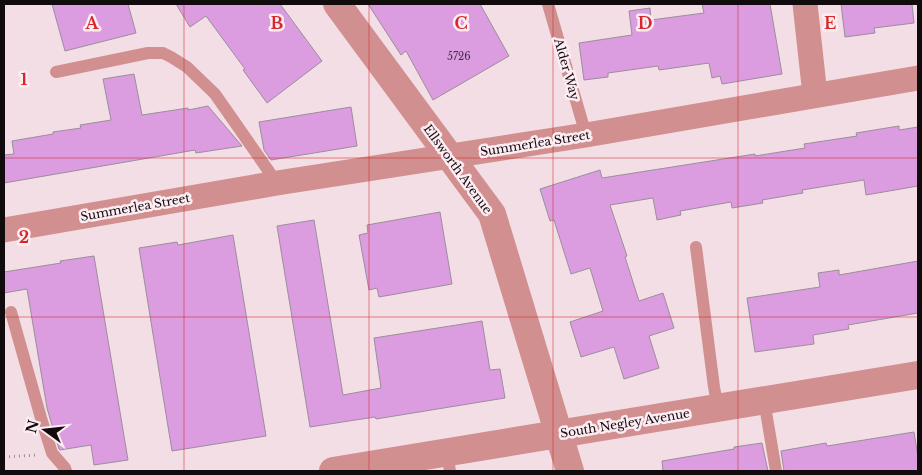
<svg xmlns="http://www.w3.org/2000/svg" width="922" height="475" font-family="'Libre Baskerville',serif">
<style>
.building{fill:#db9ce0;stroke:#9b8e9c}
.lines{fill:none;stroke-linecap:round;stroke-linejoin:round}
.path{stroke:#9f8f95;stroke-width:3;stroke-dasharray:1 4;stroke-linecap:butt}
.service{stroke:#d1908f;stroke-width:12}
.minor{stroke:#d1908f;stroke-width:25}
.tertiary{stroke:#d1908f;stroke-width:28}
.grid{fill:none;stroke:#d62828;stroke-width:1;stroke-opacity:0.55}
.labels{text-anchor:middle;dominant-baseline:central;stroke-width:5;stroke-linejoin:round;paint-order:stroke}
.number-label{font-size:10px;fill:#442f42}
.street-label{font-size:12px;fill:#120b0e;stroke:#feecf3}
.grid-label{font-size:16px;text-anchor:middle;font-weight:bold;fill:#d62828;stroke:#feecf3;stroke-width:5;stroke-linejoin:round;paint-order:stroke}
</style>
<rect width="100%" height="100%" fill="#f3dee6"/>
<path class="building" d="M52,4H128L136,33L65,51Z
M176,4H280L322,61L267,103L243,70L245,69L206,16L190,27Z
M368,4H480L509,56L433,100L406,51L401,55Z
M702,4H770L782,74L722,84L720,76L712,78L709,63L659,70L658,66L608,73V77L584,80L579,43L632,35L629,11L650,8L651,20L704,13Z
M841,4H912L914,23L874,28L875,33L845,37Z
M134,74L142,115L188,108V110L208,106L242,146L196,153L195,150L4,183V155L14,154L12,141L53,134V132L81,128L80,125L111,120L103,79Z
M351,107L357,146L271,160L264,150L259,122Z
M899,126V130L918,127V186L866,195L864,180L802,190L803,193L762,200L763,203L732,208L731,202L680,211L681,215L657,220L653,198L610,205L627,256L625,257L639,301L663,293L674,328L649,336L659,368L624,379L614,347L581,357L570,322L603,311L590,268L571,274L554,220L550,221L540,189L600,170L602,178L755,154V156L805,148L804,144L857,136L856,133Z
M440,212L452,284L379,297L377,288L369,290L359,235L368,233L367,225Z
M314,220L343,395L381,388L374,338L482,321L490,370L500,369L505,398L376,419L375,417L310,427L277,226Z
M233,235L266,436L172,451L139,248L177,242L178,245Z
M94,256L128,460L94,465L91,445L60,450L59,449L47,408L27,289L4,293V272L61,263L60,261Z
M918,261V313L848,325L849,329L813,335L814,344L755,352L747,298L820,287L818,273L839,270V275Z
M914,432L918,457V471H784L781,451L826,443L827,446Z
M762,443L768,471H663L662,461L734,449V447Z"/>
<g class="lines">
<path class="path" d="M4,457L36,455"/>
<path class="service" d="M548,4L586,135
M56,72L148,53H163L171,57L187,67L215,94L277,183
M696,247L714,387L718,408
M11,312L41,418L52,453L65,468L66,471
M764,400L776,471
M447,453L450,471"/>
<path class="minor" d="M805,4L815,95
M4,230L277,183L586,135L918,78"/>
<path class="tertiary" d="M337,4L492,214L570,471
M333,471L918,375"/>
</g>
<path class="grid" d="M184,4V471M369,4V471M553,4V471M738,4V471M4,158H918M4,317H918"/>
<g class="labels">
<g class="number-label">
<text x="459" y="56">5726</text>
</g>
<g class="street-label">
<text transform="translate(567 69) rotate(74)">Alder Way</text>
<text transform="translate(535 143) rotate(-9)">Summerlea Street</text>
<text transform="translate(458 169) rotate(54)">Ellsworth Avenue</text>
<text transform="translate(135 207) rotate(-10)">Summerlea Street</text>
<text transform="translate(625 423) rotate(-9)">South Negley Avenue</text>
</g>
</g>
<g class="grid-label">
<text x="92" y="29">A</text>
<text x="277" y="29">B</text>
<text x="461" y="29">C</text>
<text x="645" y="29">D</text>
<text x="830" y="29">E</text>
<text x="24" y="85">1</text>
<text x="24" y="243">2</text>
</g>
<rect width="922" height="475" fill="none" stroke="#120b0e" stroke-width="10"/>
<g transform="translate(45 430) rotate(285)" stroke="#feecf3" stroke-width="4" paint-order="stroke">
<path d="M0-4L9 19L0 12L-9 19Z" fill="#120b0e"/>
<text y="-8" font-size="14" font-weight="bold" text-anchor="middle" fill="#120b0e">N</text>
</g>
</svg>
